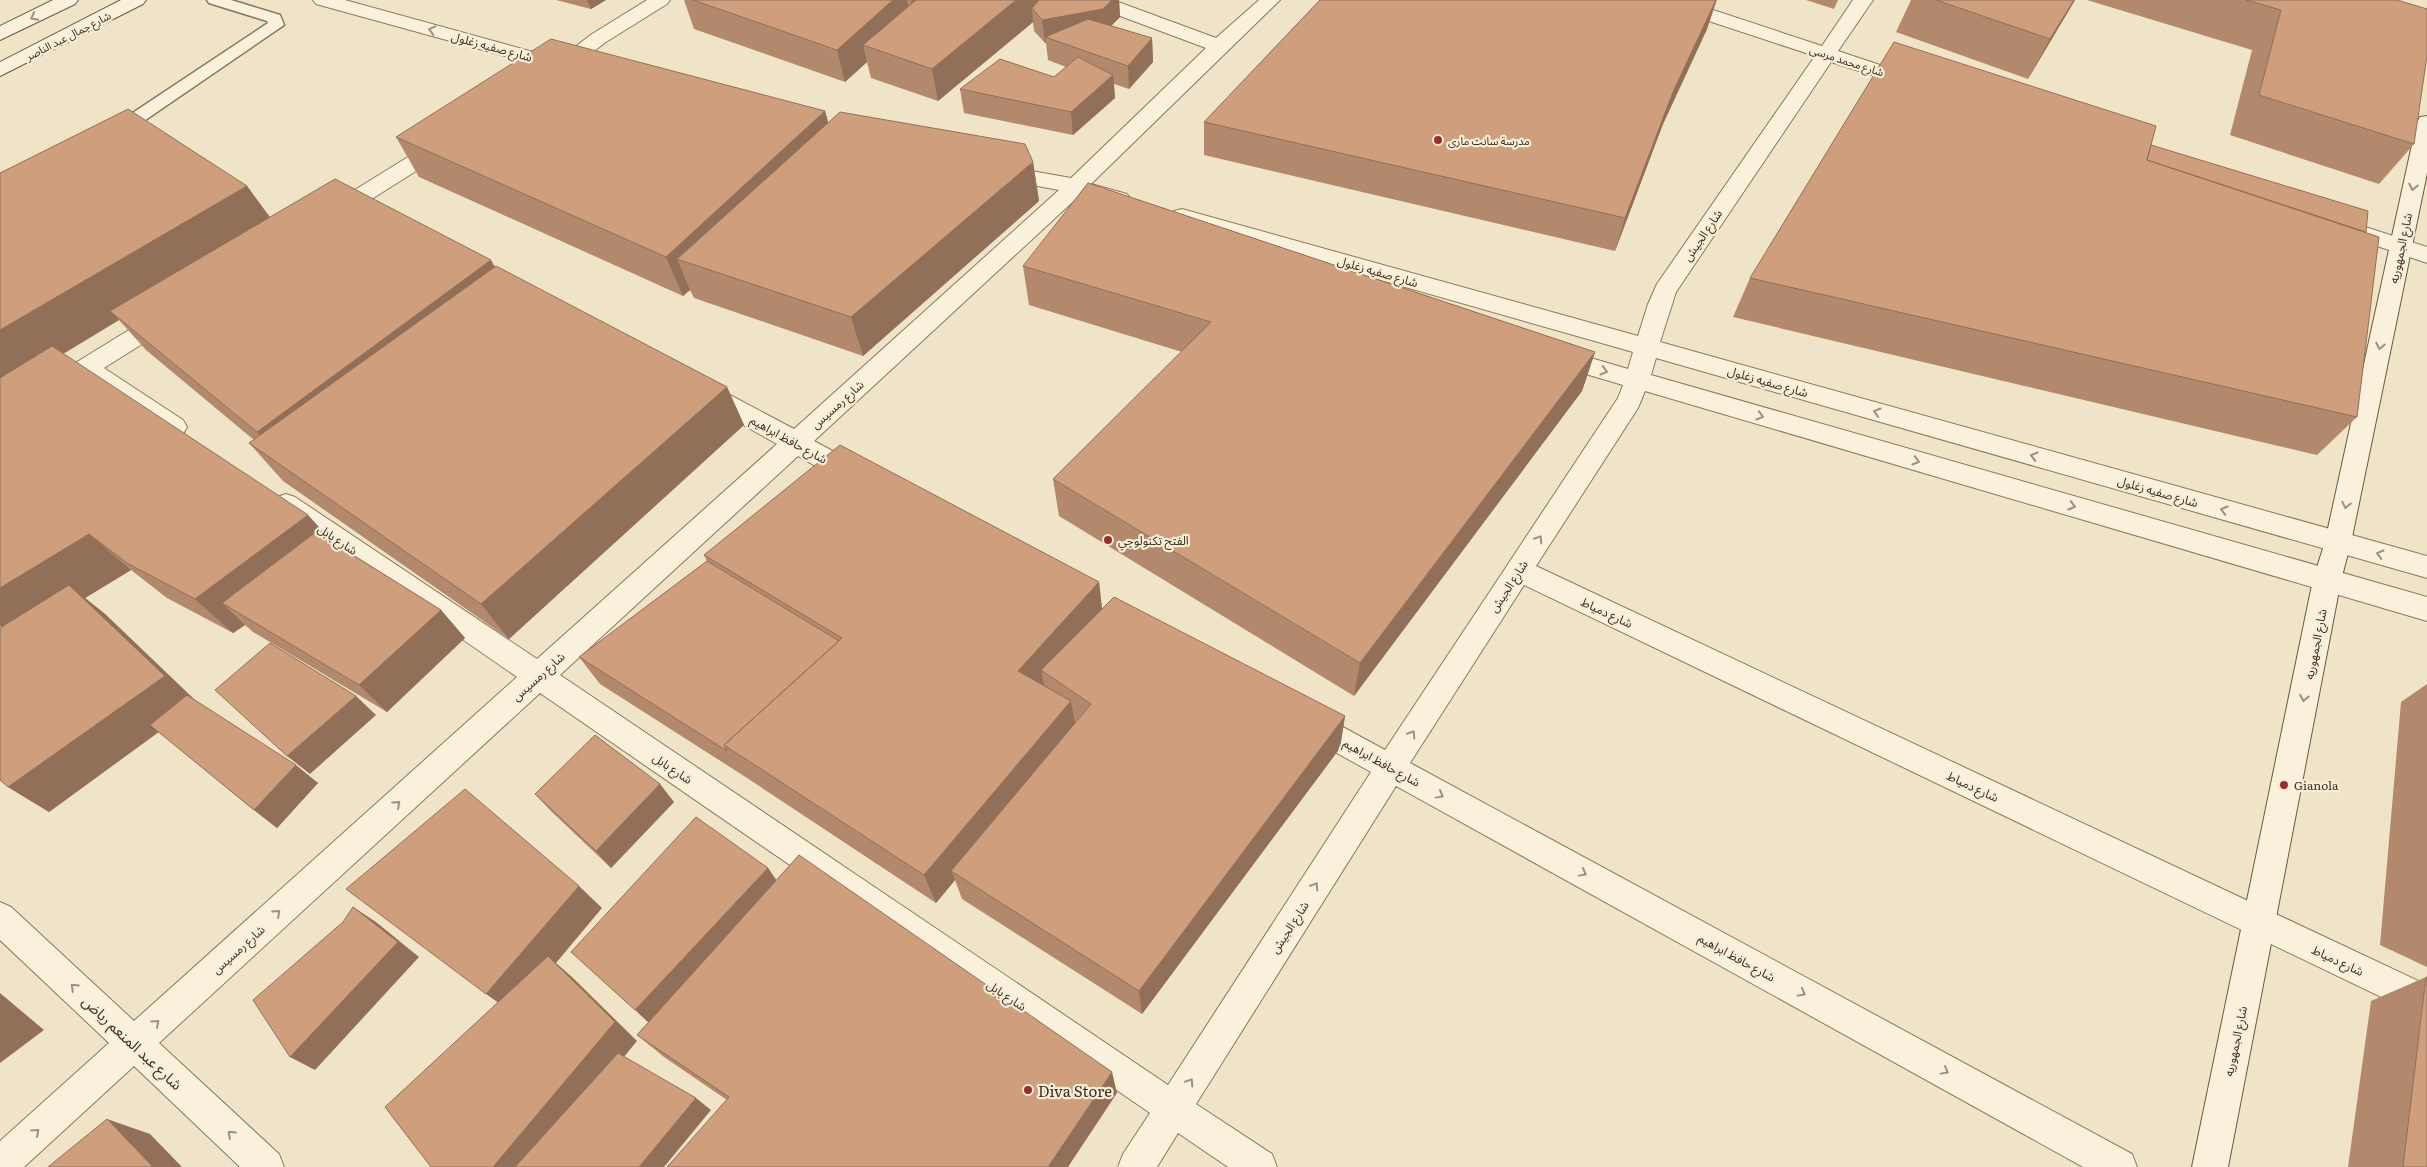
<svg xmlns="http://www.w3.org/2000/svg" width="2427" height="1167" font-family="Literata,'Noto Sans Arabic',serif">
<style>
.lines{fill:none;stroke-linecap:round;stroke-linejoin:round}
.lane-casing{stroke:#8d765c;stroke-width:3}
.street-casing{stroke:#8d765c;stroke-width:2}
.secondary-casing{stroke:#6f573f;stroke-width:2}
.lane{fill:#faf1dc;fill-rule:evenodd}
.street{fill:#faf1dc;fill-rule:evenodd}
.secondary{fill:#faf1dc;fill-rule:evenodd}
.wall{fill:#b2896c}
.shaded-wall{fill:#916f58}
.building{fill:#cf9f7d;stroke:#916f58}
.oneway{stroke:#9c907e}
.poi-dot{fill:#9e2a2b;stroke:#f7eed8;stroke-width:2}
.labels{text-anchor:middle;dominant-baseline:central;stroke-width:4.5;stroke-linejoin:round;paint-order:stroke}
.far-street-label{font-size:11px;fill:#3d2e20;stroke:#f7eed8}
.far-poi-label{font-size:11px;fill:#3d2e20;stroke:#f7eed8;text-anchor:start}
.street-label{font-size:12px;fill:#3d2e20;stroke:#f7eed8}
.poi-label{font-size:12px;fill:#3d2e20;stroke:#f7eed8;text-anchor:start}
.near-street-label{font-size:15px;fill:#3d2e20;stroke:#f7eed8}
.near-poi-label{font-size:15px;fill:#3d2e20;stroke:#f7eed8;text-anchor:start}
</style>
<rect width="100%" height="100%" fill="#f0e4c8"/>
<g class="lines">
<defs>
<path id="lane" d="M207,0H231L280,15L284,25L122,136H110L107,132L110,128L268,23L267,21L209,3Z"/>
<path id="street" d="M313,0H345L559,59L592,34L647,0H670L667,4L606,42L564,74L557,76L550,74L547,70L548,68L316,4Z
M1085,0H1113L1216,38L1259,0H1280L1091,184L1127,194L1130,199L1127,204L1119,206L1080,195L814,441L866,469L870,476L866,483C847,489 816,465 798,456L560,675L1168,1085L1371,772L1299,732L1294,723L1299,714L1309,710L1319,714L1385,750L1618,398L1623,385L1545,362L1542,356L1545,350L1554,347L1628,369L1633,352L1174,221L1171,216L1174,211L1182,209L1638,336L1648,304L1657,284L1815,56L1657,4L1654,0H1683L1822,46L1853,0H1873L1838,51L1919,78L1922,82L1919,86L1912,88L1831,62L1676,292L1660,342L2427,556V578L1656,358L1651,375L2427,597V621L1645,391L1638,408L1536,566L2427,985V1019L1524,585L1410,763L2132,1154L2137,1167H2083L1396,786L1196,1104L1272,1154L1277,1167H1228L1178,1133L1157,1167H1118L1123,1154L1150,1113L540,693L159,1043L279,1154L284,1167H240L134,1066L24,1167H0V1141L109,1043L0,940V902L11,907L134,1021L517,677L277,511L273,504L277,497L286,494L295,497L537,659L777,444L697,399L694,393L697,387L706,384L715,387L794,429L1059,190L990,177L987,172L990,167L998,165L1071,178L1206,48L1088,4Z
M444,137L451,139L455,144L451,149L340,219L332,221L324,219L321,214L324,209L437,139Z
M2344,220L2427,247V263L2336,232L2333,227L2336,222Z
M166,310L174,312L178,318L174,324L104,368L183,420L187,427L183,434L174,436L165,434L86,380L73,385L64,382L61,376L64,370L158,312Z"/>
<path id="secondary" d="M53,0H78L75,4L0,40V26Z
M121,0H146L143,4L0,76V62Z
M2427,116V173L2351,542L2341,580L2228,1167H2192L2313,580L2325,542L2417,122L2420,117Z"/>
</defs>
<use href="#lane" class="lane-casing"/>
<use href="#street" class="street-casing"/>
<use href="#secondary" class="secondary-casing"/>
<use href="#lane" class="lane"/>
<use href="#street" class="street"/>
<use href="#secondary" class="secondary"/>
</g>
<path class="wall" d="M556,0H606L591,9Z
M684,0H1119L1120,17L1111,26L1152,38L1153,62L1129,89L1114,84L1115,98L1073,135L964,113L960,89L1054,77L1066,67L1048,60L1046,43H1045L1034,31L1033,22L938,101L871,78L867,62L845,82L694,29Z
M1320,0H1717L1707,29L1663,124L1615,251L1204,155V122Z
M1806,0H1838L1834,9Z
M1911,0H2075L2028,79L1896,32Z
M2087,0H2397L2414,144L2379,184L2230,135L2252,50Z
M825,111L828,122L1033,162L1039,201L863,356L694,298L690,290L683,296L419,177L396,137Z
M2151,145L2366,232L2357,417L2317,455L1733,317L1750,278Z
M0,173L247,186L270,217L495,267L727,387L744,425L509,639L283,481L249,443L254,440L146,350L119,320L63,354L333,542L441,610L465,638L387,712L253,632L245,625L233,633L167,598L131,570L85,598L105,614L197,702L318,783L277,828L254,810L159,732L49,812L8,787L1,627Z
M1023,266L1595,352L1582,391L1354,696L1059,516L1053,479L1182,352L1029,305Z
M704,555L1099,582L1102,609L1345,716L1340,748L1142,1014L962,899L955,880L936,903L744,776L600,684L579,657L707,561Z
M2427,684V967L2380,945L2401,702Z
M535,794L674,802L611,868L552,812Z
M768,868L776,880L1117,1093L727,1100L664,1057L637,1035L649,1022Z
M2426,977L2427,1167H2348L2371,1001Z"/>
<path class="shaded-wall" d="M587,0H606L591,9Z
M893,0H907L911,23L863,45L867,62L845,82L837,50Z
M911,0H940L915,20Z
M1016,0H1060L1032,8L1033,22L938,101L932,69Z
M1112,0H1119L1120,17L1105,32L1045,37L1046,43H1045L1042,20Z
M1716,0L1707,29L1663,124L1615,251L1625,218L1673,92Z
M2074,0H2075L2028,79L2050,39Z
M1152,38L1153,62L1129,89L1128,66Z
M1113,75L1115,98L1073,135L1071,112Z
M825,111L836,151L677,259L690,290L683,296L666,257Z
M1033,162L1039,201L863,356L851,317Z
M247,186L276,226L110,311L119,320L0,392V330Z
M491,260L513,300L290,469L257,432Z
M1595,352L1582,391L1354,696L1360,663Z
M727,387L744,425L509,639L481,604Z
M308,515L341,551L222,603L245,625L233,633L195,599Z
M89,534L131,570L85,598L105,614L198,703L49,812L8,787L18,640L0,626V588Z
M1099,582L1103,617L1041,670L1044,684L1025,704L1018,671Z
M441,610L465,638L387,712L359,685Z
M356,696L376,715L310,774L287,756Z
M1071,701L1077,734L951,871L955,880L936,903L924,875Z
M1345,716L1340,748L1142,1014L1139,991Z
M296,765L318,783L277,828L254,810Z
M660,784L674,802L611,868L596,851Z
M768,868L779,884L650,1024L635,1010Z
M579,886L602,908L556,963L572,977L637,1041L533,1167H493L513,1013L486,994Z
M353,907L376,922L419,957L315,1070L290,1057Z
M0,993L44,1030L0,1063Z
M1112,1072L1117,1093L1068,1167H1048Z
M696,1098L711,1110L664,1167H639Z
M107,1119L150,1134L182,1167H153Z"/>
<path class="building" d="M693,0H893L837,50Z
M916,0H1016L932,69L863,45Z
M1039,0H1112L1103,9L1042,20L1032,8Z
M1320,0H1716L1673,92L1625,218L1204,122Z
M1936,0H2074L2050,39Z
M2246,0H2397L2427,9V56L2414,144L2259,95L2281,10Z
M1088,19L1152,38L1128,66L1045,37Z
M551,39L825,111L666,257L396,137Z
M1894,42L2156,126L2147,160L2379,237L2357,417L1750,278Z
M1078,57L1113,75L1071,112L960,89L1000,59L1054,77Z
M128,109L247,186L0,330V173Z
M840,112L1025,144L1033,162L851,317L677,259Z
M2151,145L2368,211L2366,232L2147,160Z
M335,179L491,260L257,432L110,311Z
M1088,183L1595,352L1360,663L1053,479L1211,322L1023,266Z
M496,266L727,387L481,604L249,443Z
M52,346L308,515L195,599L127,563L89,534L0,588V378Z
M840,445L1099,582L1018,671L1071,701L924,875L724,745L842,638L704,555Z
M316,532L441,610L359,685L222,603Z
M707,561L839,641L724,745L727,751L579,657Z
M69,585L165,676L8,787L0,780V628Z
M1114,597L1345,716L1139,991L951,871L1091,704L1041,670Z
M270,643L356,696L287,756L215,690Z
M187,695L296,765L254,810L150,725Z
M595,735L660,784L596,851L535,794Z
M465,789L579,886L486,994L346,889Z
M696,817L768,868L635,1010L571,952Z
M799,855L1112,1072L1048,1167H667L729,1097L637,1035Z
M353,907L398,942L290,1057L253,1000L343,922Z
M548,956L615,1022L493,1167H431L385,1107Z
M2426,977H2427V1167H2403Z
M618,1053L696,1098L639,1167H515Z
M107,1119L153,1167H48Z"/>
<defs><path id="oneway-chevron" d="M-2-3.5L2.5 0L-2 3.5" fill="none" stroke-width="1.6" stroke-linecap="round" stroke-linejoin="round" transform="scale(1.25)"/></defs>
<g class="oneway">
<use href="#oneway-chevron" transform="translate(34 17) rotate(153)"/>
<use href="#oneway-chevron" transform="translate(432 30) rotate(-165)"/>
<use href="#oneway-chevron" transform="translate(2413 187) rotate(102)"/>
<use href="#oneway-chevron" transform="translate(2380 346) rotate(102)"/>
<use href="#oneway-chevron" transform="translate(1604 371) rotate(16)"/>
<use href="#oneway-chevron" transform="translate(1877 412) rotate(-164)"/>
<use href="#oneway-chevron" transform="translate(1760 416) rotate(16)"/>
<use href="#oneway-chevron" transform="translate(2034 456) rotate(-164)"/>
<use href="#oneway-chevron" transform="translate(1916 461) rotate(16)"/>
<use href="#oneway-chevron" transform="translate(2346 505) rotate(102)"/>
<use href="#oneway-chevron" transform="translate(2072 506) rotate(16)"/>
<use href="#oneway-chevron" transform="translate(2224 510) rotate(-164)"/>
<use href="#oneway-chevron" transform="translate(1539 539) rotate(-57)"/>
<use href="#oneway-chevron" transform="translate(2380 554) rotate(-164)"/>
<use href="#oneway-chevron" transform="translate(2304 698) rotate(101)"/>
<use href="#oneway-chevron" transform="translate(1412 734) rotate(-57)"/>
<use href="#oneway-chevron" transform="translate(1440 795) rotate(29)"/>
<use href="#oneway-chevron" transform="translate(397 804) rotate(-42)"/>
<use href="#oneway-chevron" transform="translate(1583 873) rotate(29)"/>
<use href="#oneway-chevron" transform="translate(1315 886) rotate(-57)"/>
<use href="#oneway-chevron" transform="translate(277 913) rotate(-42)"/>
<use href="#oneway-chevron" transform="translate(74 987) rotate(-137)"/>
<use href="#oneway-chevron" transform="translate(1802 993) rotate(29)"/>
<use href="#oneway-chevron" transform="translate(156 1023) rotate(-42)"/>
<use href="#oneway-chevron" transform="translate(1945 1071) rotate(29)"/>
<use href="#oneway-chevron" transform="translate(1190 1082) rotate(-57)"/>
<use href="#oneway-chevron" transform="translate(36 1132) rotate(-42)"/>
<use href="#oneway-chevron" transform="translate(231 1134) rotate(-137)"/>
</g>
<g class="poi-dot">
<circle cx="1438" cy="140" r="5"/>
<circle cx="1108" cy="540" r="5"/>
<circle cx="2284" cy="785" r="5"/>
<circle cx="1028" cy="1090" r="5"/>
</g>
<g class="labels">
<g class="far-street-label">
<text transform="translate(68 35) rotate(-27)">شارع جمال عبد الناصر</text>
<text transform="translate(1847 60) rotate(18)">شارع محمد مرسى</text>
</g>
<g class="far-poi-label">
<text x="1448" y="140">مدرسة سانت مارى</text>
</g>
<g class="street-label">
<text transform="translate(492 46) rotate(15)">شارع صفيه زغلول</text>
<text transform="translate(1702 235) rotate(-56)">شارع الجيش</text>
<text transform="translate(2400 248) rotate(-78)">شارع الجمهوريه</text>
<text transform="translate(1378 271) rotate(16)">شارع صفيه زغلول</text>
<text transform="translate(1768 381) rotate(16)">شارع صفيه زغلول</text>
<text transform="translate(837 404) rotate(-42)">شارع رمسيس</text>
<text transform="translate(789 439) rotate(29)">شارع حافظ ابراهيم</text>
<text transform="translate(2158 491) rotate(16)">شارع صفيه زغلول</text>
<text transform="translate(338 539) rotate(34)">شارع بابل</text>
<text transform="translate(1508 586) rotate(-57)">شارع الجيش</text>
<text transform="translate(1607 612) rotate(25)">شارع دمياط</text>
<text transform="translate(2315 644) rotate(-79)">شارع الجمهوريه</text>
<text transform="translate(538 676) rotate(-42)">شارع رمسيس</text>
<text transform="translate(1382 762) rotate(29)">شارع حافظ ابراهيم</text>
<text transform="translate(673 768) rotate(34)">شارع بابل</text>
<text transform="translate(1973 786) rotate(25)">شارع دمياط</text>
<text transform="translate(1289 927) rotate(-57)">شارع الجيش</text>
<text transform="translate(238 949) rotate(-42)">شارع رمسيس</text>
<text transform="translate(1737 957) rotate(29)">شارع حافظ ابراهيم</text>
<text transform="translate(2338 960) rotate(25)">شارع دمياط</text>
<text transform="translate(1007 995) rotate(34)">شارع بابل</text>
<text transform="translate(2235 1041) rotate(-78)">شارع الجمهوريه</text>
</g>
<g class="poi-label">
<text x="1118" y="540">الفتح تكنولوجي</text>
<text x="2294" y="785">Gianola</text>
</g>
<g class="near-street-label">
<text transform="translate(133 1042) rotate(43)">شارع عبد المنعم رياض</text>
</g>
<g class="near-poi-label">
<text x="1038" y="1090">Diva Store</text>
</g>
</g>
</svg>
